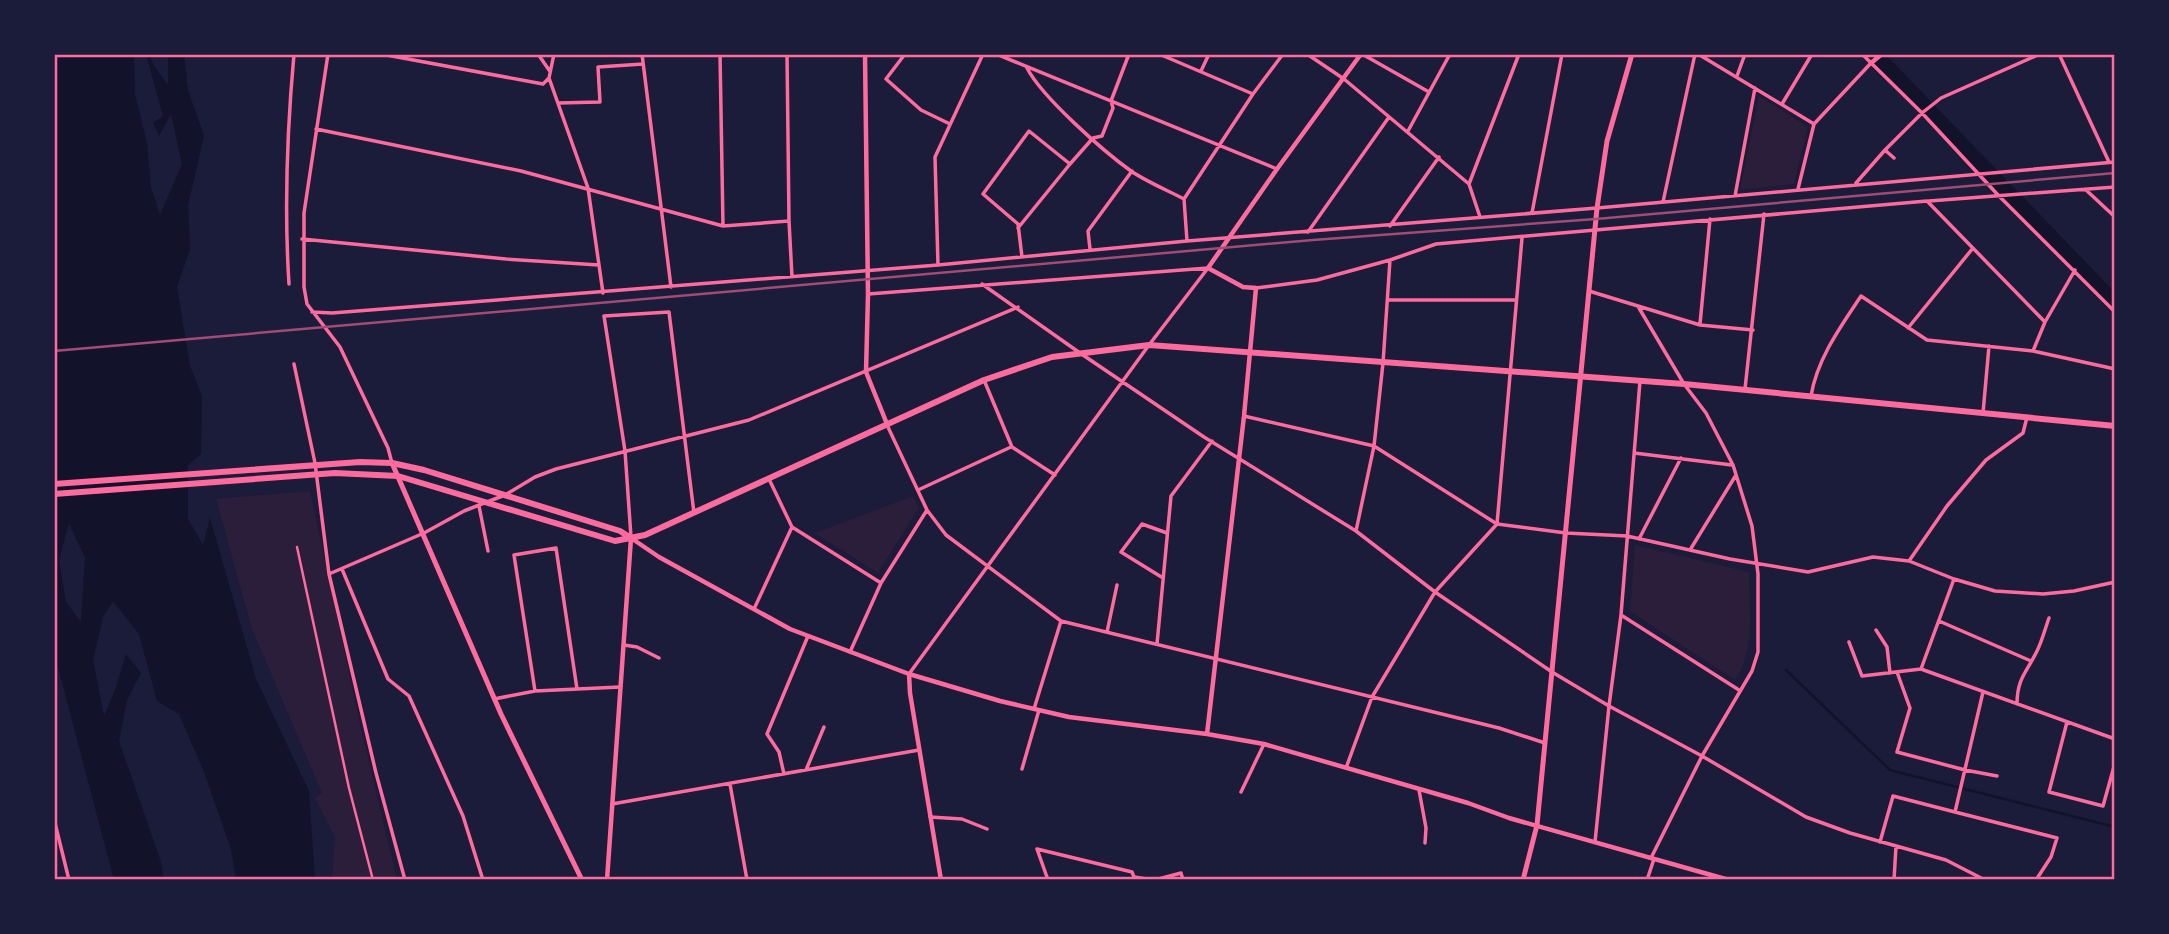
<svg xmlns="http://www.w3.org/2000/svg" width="2169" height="934" font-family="Poppins,sans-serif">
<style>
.green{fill:#2a1e3b}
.water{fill:#12122b;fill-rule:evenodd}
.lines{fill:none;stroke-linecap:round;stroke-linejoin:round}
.stream{stroke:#12122b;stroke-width:2.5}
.river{stroke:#12122b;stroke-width:16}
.pedestrian{stroke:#ff6b9d;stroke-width:2.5}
.minor{stroke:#ff6b9d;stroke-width:3.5}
.tertiary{stroke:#ff6b9d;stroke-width:4.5}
.secondary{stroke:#ff6b9d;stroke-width:5}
.primary{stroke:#ff6b9d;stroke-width:6}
.rail{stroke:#a44b75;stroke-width:2.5}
.neatline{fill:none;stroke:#ff6b9d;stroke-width:2.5}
</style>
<rect width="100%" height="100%" fill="#1b1b3a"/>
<path class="green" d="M1759,96L1808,127L1794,184L1740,190Z
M310,491L360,724L397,880H332L335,837L315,798L322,793L252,629L216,499Z
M913,496L919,508L878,573L815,533Z
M1635,545L1749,572C1749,608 1756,649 1735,680L1630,611Z"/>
<path class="water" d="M54,54H134L135,94L147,143L151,187L160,215L182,164L171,114L159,136L153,123L163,116L146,54H149L154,66L168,85V54H184L188,90L204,136L188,205L190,249L177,287L190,366L202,396L201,454L188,465V519L203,545L210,518L256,679L309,791L315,880H236L231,849L204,772L179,714L157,701L139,634L113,601L103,617L93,660L104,716L115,690L126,654L141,673L127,700L119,741L161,862L164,880H114L54,652ZM69,523L85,558L81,622L66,602L59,560Z"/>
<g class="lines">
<path class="stream" d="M1786,670L1890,770L2115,827"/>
<path class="river" d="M1874,54L2115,304"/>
<path class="pedestrian" d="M297,547L349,788L373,880"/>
<path class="minor" d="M328,54L304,213V287L307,304L340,347L388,448L392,463
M381,54L543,84L549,78
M538,54L549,70
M554,54L549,78L588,188L603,293
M642,54L671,287
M720,54L723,226
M787,54L789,221L792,277
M905,54L886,79L921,110L950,124
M996,54L1277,169
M1159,54L1253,94
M1307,54L1344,79L1469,184L1480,217
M1362,54L1429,92
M1698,54L1814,124
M1862,54L1922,113L1998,195L2115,312
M2059,54L2109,162
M1027,68C1042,97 1103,151 1131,171C1147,182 1167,190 1184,199
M1201,71L1209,54
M1737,76L1745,54
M558,103L600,102L598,67L643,64
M1782,104L1812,54
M316,129L521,171L723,226L789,221
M1408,131L1450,54
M1894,158L1885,150L1922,113L1941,98L2040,54
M1070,164L1093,138L1102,136L1113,108L1111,101L1129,54
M1856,183L1885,150
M1469,184L1519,54
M1798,189L1814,124L1871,63
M2085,189L2115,217
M1735,196L1755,88
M1929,201L2115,187
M1663,202L1695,54
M1532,213L1562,54
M1390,226L1439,157
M1018,228L1070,164L1029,131L983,194L1018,224L1022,257
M1308,232L1389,117
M302,239L506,259L599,265
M1187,241L1184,199L1253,94L1283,54
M1090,249L1088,231L1132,171
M938,265L935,157L983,54
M289,284C284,207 287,131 294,54
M982,284L1080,353L1204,437L1356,531L1435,592L1552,672L1609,706L1702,756L1806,817L1850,833L1946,860L1985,880
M1256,288L1317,280L1390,260L1436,244L1927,201L2045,322
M1589,291L1700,325L1753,330
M868,294L1208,268
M1388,300H1516
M1639,308L1684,384L1706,413L1733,465L1752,526L1758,574V652L1752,671L1702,756L1651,858
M312,312L332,313L938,265L1187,241L1597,208L2115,162
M1700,324L1710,219
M1908,328L1973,248
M2033,351L2045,322L2075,270
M294,364L315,463L329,574L376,773L405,880
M984,380L1012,447L1055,475
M1745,389L1764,214
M1811,396C1817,359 1841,326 1861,296L1927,340L2033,351L2115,369
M1983,413L1989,346
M1244,416L1374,446L1497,524L1566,533L1627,536L1730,559L1808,572L1873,557L1909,561L1954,579L1995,591L2043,594L2074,591L2115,582
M887,425L927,510L946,535L1061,621L1499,728L1545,743
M1634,453L1732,465
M769,479L792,527L881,583
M918,490L1011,447
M479,506L488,551
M1356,531L1374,446L1383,363L1390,260
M631,537L625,451L604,316L669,312L694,513
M1639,539L1681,458
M1690,550L1736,475
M1909,561L1947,506L1986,460L2023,433L2027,417
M342,569L388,679L409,696L463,816L483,880
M329,574L424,533L464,511L505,495L535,477L556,469L749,420L1018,307
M1163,578L1121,552L1142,524L1167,533
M1954,579L1921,669L2115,739
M754,609L792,527
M1621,615L1739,690
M1939,621L2031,661
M1876,630L1887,647L1890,673
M1107,632L1117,585
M1849,642L1862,676L1921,669
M1157,644L1171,496L1212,441
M624,645L637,647L659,658
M850,652L881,583L927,510
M1897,672L1910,708L1897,752L1965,770L1997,776
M909,674L1149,345L1208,268
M535,691L514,555L556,548L577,689
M494,699L535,691L620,687
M2017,704C2017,678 2027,672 2037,651C2042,641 2045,629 2049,618
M1034,709L1061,621
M2067,722L2049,792L2103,806L2115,763
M1346,768L1372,697L1435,592L1497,524L1522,238
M1022,769L1039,710
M806,770L824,727
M784,774L779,752L767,734L808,636
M730,784L747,880
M1419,790L1426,828L1425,843
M1241,792L1264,744
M612,804L919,750
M1955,812L2057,838L2051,857L2036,880
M930,817L962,819L987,829
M54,819L69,880
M1595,842L1609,706L1621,615L1640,381
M1880,842L1893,796L1955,812L1983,692
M1048,880L1037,849L1132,872L1134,877L1153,880
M1155,880L1181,873L1183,880
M1647,880L1654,859
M1894,880L1896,846"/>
<path class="tertiary" d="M865,54L868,294L866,372L887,424
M1871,63L1882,54
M909,674L910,693L941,880
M1207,734L1244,416L1256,288L1243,287L1208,268L1277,169L1361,54
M607,880L631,538L659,557L790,629L909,674L1000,701L1069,717L1207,734L1264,744L1468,803L1509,818L1729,880"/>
<path class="secondary" d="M392,463L501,714L582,880
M1523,880L1537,825L1597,208L1607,141L1632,54"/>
<path class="primary" d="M54,484L360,462L392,463L424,470L620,531L631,538
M54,494L335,473L398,476L615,541L645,535L984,380L1052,357L1149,345L1684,384L2115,426"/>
<path class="rail" d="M54,351L1313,240L1596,219L2115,173"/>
</g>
<rect width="2169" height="934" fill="none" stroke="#1b1b3a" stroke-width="112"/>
<rect x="56" y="56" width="2057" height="822" class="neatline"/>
</svg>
